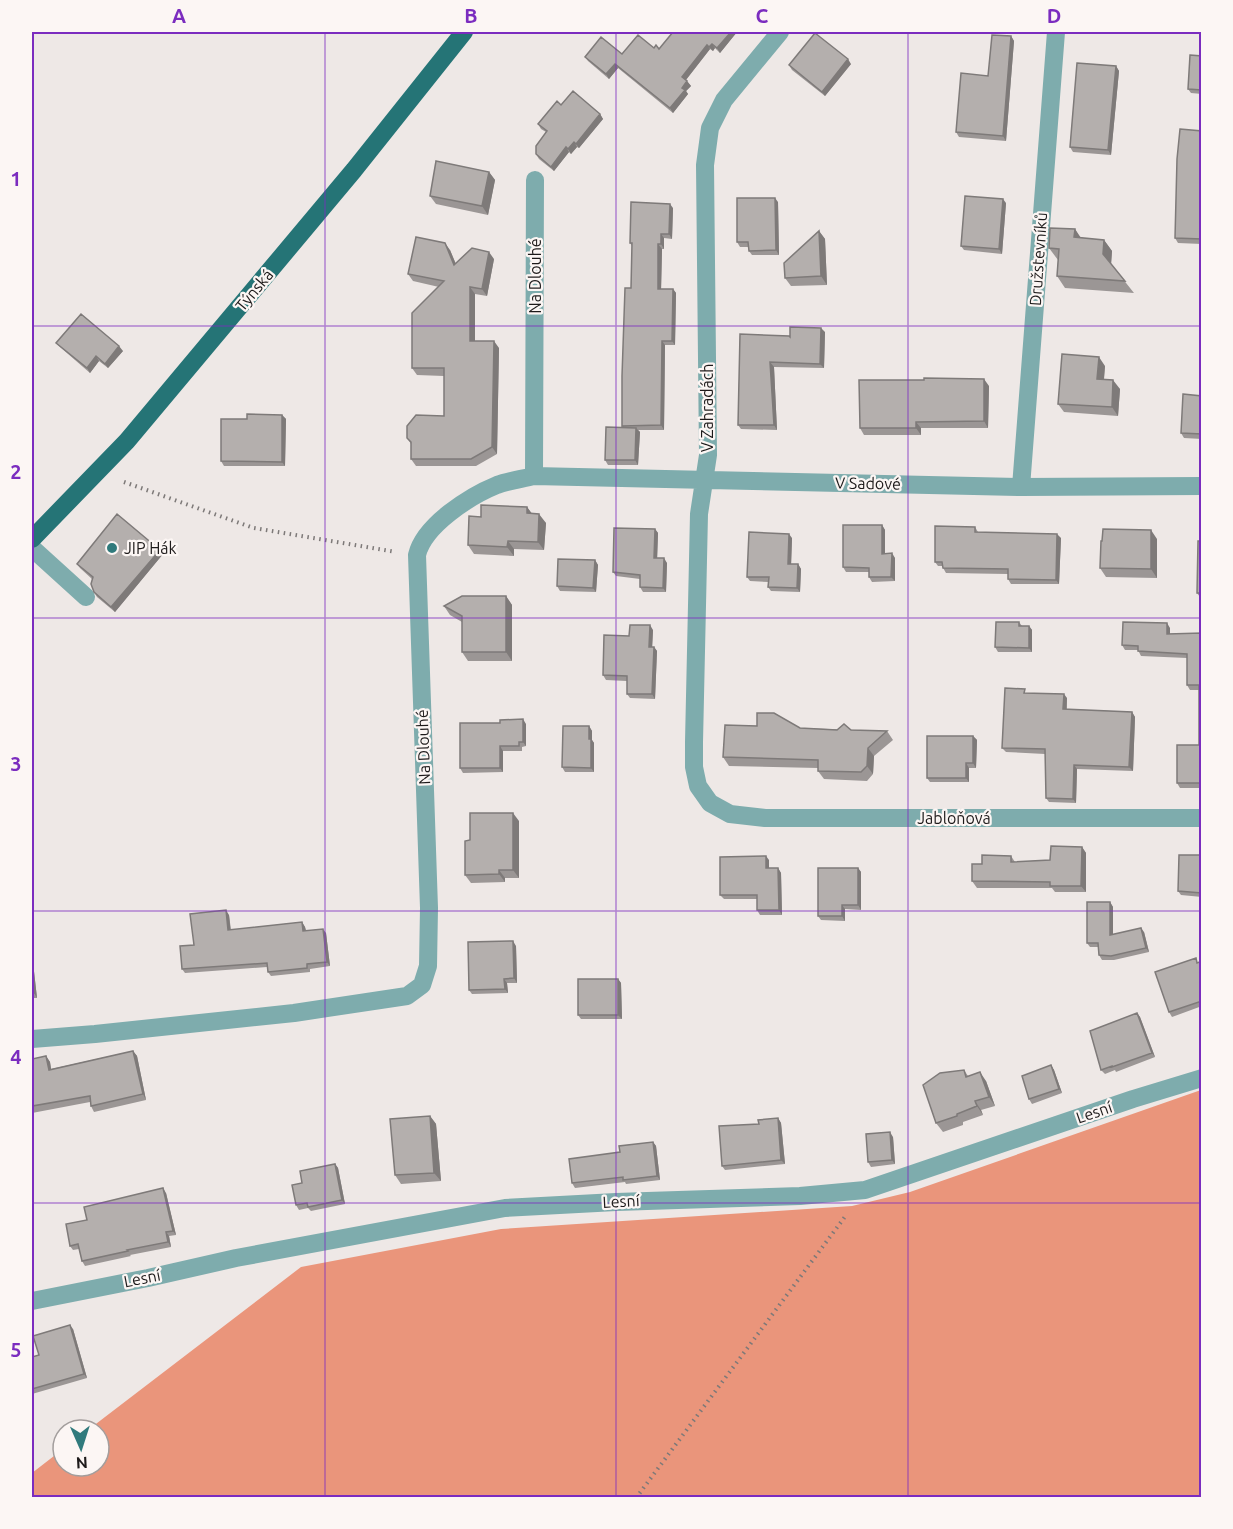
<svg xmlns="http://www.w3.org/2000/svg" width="1233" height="1529" font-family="Ubuntu,sans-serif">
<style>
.forest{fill:#ea957b}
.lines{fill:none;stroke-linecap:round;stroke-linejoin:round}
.path{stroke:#7d7978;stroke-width:4;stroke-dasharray:1.5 4.5;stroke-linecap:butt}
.minor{stroke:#7eacad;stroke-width:18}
.major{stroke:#257476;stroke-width:18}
.wall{fill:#9b9695}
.shaded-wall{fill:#7e7a79}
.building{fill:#b4afad;stroke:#7e7a79;stroke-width:1.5}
.grid{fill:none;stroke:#7b2cbf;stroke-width:1.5;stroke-opacity:0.55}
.poi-dot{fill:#307a7c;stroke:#fcf6f4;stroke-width:2}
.labels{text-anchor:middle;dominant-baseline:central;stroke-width:4.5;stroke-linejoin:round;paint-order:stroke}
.street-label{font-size:16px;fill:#1d1a1a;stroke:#fcf6f4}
.poi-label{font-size:16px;fill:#1d1a1a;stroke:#fcf6f4;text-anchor:start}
.neatline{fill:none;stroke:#7b2cbf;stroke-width:2}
.grid-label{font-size:20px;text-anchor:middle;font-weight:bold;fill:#7b2cbf}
</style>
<rect width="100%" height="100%" fill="#eee8e6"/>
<path class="forest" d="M1201,1090V1497H32V1473L63,1449V1466H99V1430H88L301,1267L501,1229L852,1206L910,1192Z"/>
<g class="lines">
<path class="path" d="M124,482L254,528L396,552
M636,1498L847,1214"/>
<path class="minor" d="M780,32L724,100L710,128L705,165L708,455L699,514L694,742V767L698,786L710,803L730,814L765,818H1202
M534,476L1021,487L1202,486
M1021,487L1056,32
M32,548L86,597
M32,1039L95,1034L294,1013L407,996L422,985L428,966L429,908L417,555C424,525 470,496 497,485C508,481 522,479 534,476L535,180
M32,1301L148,1278L236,1258L505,1208L616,1202L800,1196L865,1190L1133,1099L1202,1078"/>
<path class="major" d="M32,539L127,441L354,170L464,32"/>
</g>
<path class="wall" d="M737,32L720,53L715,48L713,51L710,49L686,80L691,86L686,91L688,94L673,113L618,68L609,79L588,61L585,57L622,54L654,48L659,49Z
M1011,36L1014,41L1006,141L959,137L956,132Z
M1202,56V94L1191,93L1188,89Z
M851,64L825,96L792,70L789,65Z
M1116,66L1119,71L1111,155L1073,152L1070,147Z
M561,105L600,114L603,119L579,148L577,147L571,154L569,152L554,171L539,159L536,154L546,132L541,129L538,124Z
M1202,131V244L1178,243L1175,238Z
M489,172L495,180L488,215L436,204L430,196Z
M778,202L779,255H752L749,251L748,247H740L737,242Z
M1006,203L1002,254L964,250L961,246Z
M673,208L672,239L664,238V249H662L661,289H673L676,293L675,345H665L664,430H638L640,432L638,465H608L605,460L623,428L622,426L631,288L632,246L630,243Z
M1075,229L1080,238L1104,240L1112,251L1111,264L1134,293L1065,288L1057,276L1058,260L1049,248Z
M819,231L825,239L827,285L791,286L785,278Z
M450,250L456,264L494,259L487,296L475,294V341L499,348L497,454L476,466H416L411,459V444L407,438L444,416V376L417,375L412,368L439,287L413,281L408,274Z
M825,332L824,368L774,367L777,430L741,429L738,425L740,334L790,337Z
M56,343L123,351L108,368L99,361L90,373L60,347Z
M1105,366L1104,380L1120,389L1118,416L1064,412L1058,404Z
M924,380L989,386L988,428H921V435H864L860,428Z
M1202,396V439L1184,438L1181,433Z
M282,415L286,419L285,466H224L221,461L247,419Z
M527,507L532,514L546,523L544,550L514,549V556L474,554L468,545L481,517Z
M882,525L885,530V553L895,558V581L872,582L869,577V572H846L843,567Z
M975,527L978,532L1061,538L1059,584H1011L1008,579V574L946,573L942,566H938L935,562Z
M655,529L658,533L657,558L667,563L666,592H643L640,587V579L616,576L613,572Z
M792,538L791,564H798L801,569L800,592L771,591L768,587L769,582L750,581L747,577Z
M1157,539V578L1106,577L1100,568Z
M1202,541V598L1200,597L1197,593Z
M163,554L115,612L97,597L94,592L92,579L80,568L77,564Z
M595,560L598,565L596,592L560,591L557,586Z
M506,596L512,605V661H468L462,652V622L450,615L444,606Z
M1019,622L1022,626H1029L1032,630V652H998L995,647Z
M1170,628V634L1202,633V788H1180L1177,783L1199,745V690H1190L1187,685V658L1141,656L1138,650H1125L1122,645Z
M653,630L652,647H654L657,651L655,699L630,698L627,694V681L606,680L603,675L629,636Z
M1027,693L1067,698V709L1132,712L1135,717L1133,771L1077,769L1076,803L1049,802L1046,798L1045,754L1006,752L1002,748Z
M526,724V746L522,747V751H503V772L463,773L460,768Z
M589,726L592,731V740L594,743V772H565L562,767Z
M800,728L887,731L893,740L874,756L873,774L867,781L824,779L818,771V768L729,766L723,757Z
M973,736L977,740L976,768H969V782H930L927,778Z
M519,821V878H505V882L471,883L465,875Z
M1082,847L1086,853V892H1055L1052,888H977L972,881L982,864L1011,856L1015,862L1050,860Z
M1202,855V897L1181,895L1178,891Z
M769,860V868H778L781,873L782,915H760L757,910V899H724L720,895Z
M858,868L861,872V910L845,909V921L821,920L818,916Z
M1110,902L1113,907V934L1144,932L1149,952L1114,960H1102L1099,955L1098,947H1090L1087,943Z
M229,915L231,930L302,922L305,927L306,931L326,933L330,966L310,969V972L271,976L268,972L267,967L185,973L182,969L194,945Z
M516,946L517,983H507L508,993L472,994L469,990Z
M32,953L37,998H32Z
M1199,962H1202V1006L1172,1017L1169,1012Z
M618,979L621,983L622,1019H581L578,1015Z
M1137,1013L1140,1017L1155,1057L1116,1072L1115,1070L1105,1074L1101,1070Z
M133,1051L137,1056L146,1100L94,1112L91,1106L90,1102L32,1113V1059L46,1056L50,1062L51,1069Z
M1051,1065L1054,1070L1062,1093L1032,1104L1029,1099Z
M964,1070L968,1076L986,1081L995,1106L981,1110L983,1115L963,1122V1125L943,1132L936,1123Z
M430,1116L436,1124L441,1181L401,1184L395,1175Z
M778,1118L781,1123L785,1164L725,1170L722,1166L759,1124Z
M893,1137L895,1164L871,1167L868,1162Z
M653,1142L656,1146L660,1180L626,1184L625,1182L575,1188L572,1183L620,1152Z
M335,1164L338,1168L345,1204L311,1211L308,1208L299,1210L296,1205L302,1183Z
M166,1193L176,1235L169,1236L171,1247L130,1255L131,1256L85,1266L82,1261L79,1249L73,1250L70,1246L87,1220Z
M73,1329L87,1378L32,1394V1357L39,1355Z"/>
<path class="shaded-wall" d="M731,32H737L720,53L717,48Z
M1011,36L1014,41L1006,141L1003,136Z
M712,44L715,48L713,51L709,47Z
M707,45L710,49L685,81L682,77Z
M848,59L851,64L825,96L822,92Z
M615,64L618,68L609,79L606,74Z
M1116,66L1119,71L1111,155L1108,150Z
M687,81L691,86L686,91L688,94L673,113L670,108L682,88Z
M600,114L603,119L579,148L576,144Z
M574,142L577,147L571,154L568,149Z
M566,147L569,152L554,171L551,167Z
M489,172L495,180L488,215L482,206Z
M775,198L778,202L779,255L776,250Z
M1003,199L1006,203L1002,254L999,249Z
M670,204L673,208L672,239L669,234Z
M1075,229L1083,241L1074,237Z
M819,231L825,239L827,285L821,276Z
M661,234L664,238V249L661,244Z
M1104,240L1112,251L1111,265L1103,254Z
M445,243L450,250L459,272L454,265Z
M658,244L662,249L661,293L658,289Z
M489,252L494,259L487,296L482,289Z
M470,287L475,294V348L470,341Z
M673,289L676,293L675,345L672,341Z
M821,328L825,332L824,368L820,364Z
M494,341L499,348L497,454L492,447Z
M662,341L665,345L664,430L661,425Z
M119,346L123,351L108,368L105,364Z
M96,356L99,361L90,373L87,368Z
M1099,357L1105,366L1103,388L1097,379Z
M770,362L774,367L777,430L774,425Z
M984,379L989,386L988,428L984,421Z
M1113,380L1120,389L1118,416L1112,407Z
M282,415L286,419L285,466L282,462Z
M916,422L921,428V435L916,428Z
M636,428L640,432L638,465L635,460Z
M527,507L533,515L527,513Z
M539,514L546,523L544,550L538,542Z
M882,525L885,530V558L882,554Z
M655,529L658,533L657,563L654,558Z
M1151,530L1157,539V578L1151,569Z
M789,534L792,538L791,568L788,564Z
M1057,534L1061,538L1059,584L1056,580Z
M508,541L514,549V556L507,547Z
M160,550L163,554L115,612L111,607Z
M892,553L895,558V581L891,577Z
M664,558L667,563L666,592L663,588Z
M595,560L598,565L596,592L593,588Z
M798,564L801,569L800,592L797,588Z
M506,596L512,605V661L506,652Z
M1167,623L1170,628V638L1167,634Z
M650,625L653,630L652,651L649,647Z
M1029,626L1032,630V652L1029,648Z
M654,647L657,651L655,699L652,694Z
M1064,694L1067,698L1066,713L1063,709Z
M1132,712L1135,717L1133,771L1129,767Z
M523,719L526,724V746L523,742Z
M589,726L592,731V740L594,743V772L591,768L589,739Z
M973,736L977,740L976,768L973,763Z
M500,746L503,751V772L500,768Z
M868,748L874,756L873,774L867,766Z
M966,763L969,768V782L966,778Z
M1074,765L1077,769L1076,803L1073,799Z
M513,813L519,821V878L513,870Z
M1082,847L1086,853V892L1081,886Z
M766,856L769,860V872L766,868Z
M778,868L781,873L782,915L779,910Z
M858,868L861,872V910L858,905Z
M499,870L505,878V882L499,874Z
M1110,902L1113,907V939L1110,935Z
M842,905L845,909V921L842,916Z
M226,910L229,915L231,935L228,930Z
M302,922L305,927L307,935L303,931Z
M1141,928L1144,932L1149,952L1146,948Z
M323,929L326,933L330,966L327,962Z
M513,941L516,946L517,983L514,978Z
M32,953V954L37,998L34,993L32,972Z
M504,979L507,983L508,993L505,989Z
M618,979L621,983L622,1019L618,1015Z
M1137,1013L1140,1017L1155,1057L1152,1053Z
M133,1051L137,1056L146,1100L143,1094Z
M46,1056L50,1062L52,1075L49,1070Z
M1051,1065L1054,1070L1062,1093L1059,1089Z
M980,1072L986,1081L995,1106L989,1097Z
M975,1101L981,1110L983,1115L977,1106Z
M430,1116L436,1124L441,1181L434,1173Z
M778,1118L781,1123L785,1164L781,1160Z
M890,1132L893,1137L895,1164L892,1160Z
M653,1142L656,1146L660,1180L657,1176Z
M335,1164L338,1168L345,1204L342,1200Z
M163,1188L166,1193L176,1235L173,1231Z
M166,1232L169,1236L171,1247L168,1242Z
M70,1325L73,1329L87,1378L84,1374Z"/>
<path class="building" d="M673,32H731L717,48L712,44L709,47L707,45L682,77L687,81L682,88L685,90L670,108L615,64L606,74L585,57L601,37L622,54L638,35L654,48L656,45L659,49Z
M815,33L848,59L822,92L789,65Z
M992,35L1011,36L1003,136L956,132L961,73L988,76Z
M1190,55L1202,56V90L1188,89Z
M1077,63L1116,66L1108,150L1070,147Z
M573,91L600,114L576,144L574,142L568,149L566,147L551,167L536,154V146L547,131L538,124L557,101L561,105Z
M1180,129L1202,131V239L1175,238L1177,159Z
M436,161L489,172L482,206L430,196Z
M965,196L1003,199L999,249L961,246Z
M737,198H775L776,250L749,251L748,242H737Z
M631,202L670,204L669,234H661V244H658V289H673L672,341H662L661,425L622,426V376L625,288H631L632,243H630Z
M1050,228L1075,229L1074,237L1104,240L1103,254L1125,281L1057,276L1059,249L1049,248Z
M819,231L821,276L785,278L784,263Z
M416,237L445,243L454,265L472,248L489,252L482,289L470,287V341H494L492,447L471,459H411V442L407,438V426L416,415L444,416V368H412V313L444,281L408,274Z
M81,314L119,346L105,364L96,356L87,368L56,343Z
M790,327L821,328L820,364L770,362L774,425H738L740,334L789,336L790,337Z
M1062,354L1099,357L1097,379L1113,380L1112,407L1058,404Z
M924,378L984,379V421L916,422V428H860L859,380H924Z
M1183,394L1202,396V434L1181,433Z
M247,414L282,415V462L221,461V419H247Z
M606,427L636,428L635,460H605Z
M481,505L527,507V513L539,514L538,542L508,541L507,547L468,545L469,516L481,517Z
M117,514L160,550L111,607L94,592L91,584L93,577L77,564Z
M843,525H882V554L892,553L891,577H869V568L843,567Z
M935,526L975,527V532L1057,534L1056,580L1008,579V569L943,568L942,562H935Z
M614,528L655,529L654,558H664L663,588L640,587V575L613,572Z
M1103,529L1151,530V569L1100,568L1101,541H1102Z
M749,532L789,534L788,564H798L797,588L768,587L769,577H747Z
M1198,541H1202V593H1197Z
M558,559L595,560L593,588L557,586Z
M462,596H506V652H462V616L444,606Z
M996,622H1019V626H1029V648L995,647Z
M1123,622L1167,623V634L1202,633V783H1177V745H1199V685H1187V654L1138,651V646L1122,645Z
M630,625H650L649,647H654L652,694H627V676L603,675L604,635L629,636Z
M1005,688L1025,689L1024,693L1064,694L1063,709L1132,712L1129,767L1074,765L1073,799L1046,798L1045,749L1002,748Z
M757,713H774L800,728L837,730L844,724L851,730L887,731L868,748L867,766L861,772L818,771V760L723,757L725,725L757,726Z
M523,719V742H519V746H500V768H460V723H500V720Z
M563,726H589V739H591V768L562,767Z
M927,736H973V763H966V778H927Z
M470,813H513V870H499V874L465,875V841L470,840Z
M1051,846L1082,847L1081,886H1050V882L972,881V864H982V855L1011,856V862L1050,860Z
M1179,855H1202V893L1178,891Z
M766,856V868H778L779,910H757V895H720V857Z
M818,868H858V905H842V916H818Z
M1087,902H1110V935L1141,928L1146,948L1111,956L1099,955L1098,943H1087Z
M226,910L228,930L302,922L303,931L323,929L327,962L307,964V968L268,972L267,963L182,969L180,946L194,945L190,914Z
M513,941L514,978L504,979L505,989L469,990L468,942Z
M1196,958L1197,963L1202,961V1001L1169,1012L1155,972Z
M32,972L34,993H32Z
M578,979H618V1015H578Z
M1137,1013L1152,1053L1112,1067V1066L1101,1070L1090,1031Z
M133,1051L143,1094L91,1106L90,1096L32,1106V1059L46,1056L49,1070Z
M1051,1065L1059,1089L1029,1099L1022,1076Z
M964,1070L966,1077L980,1072L989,1097L975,1101L977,1106L957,1114V1116L936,1123L923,1085L940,1073Z
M430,1116L434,1173L395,1175L390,1119Z
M778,1118L781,1160L722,1166L719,1126L759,1124L758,1120Z
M890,1132L892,1160L868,1162L866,1134Z
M653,1142L657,1176L623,1180V1177L572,1183L569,1159L620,1152L619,1146Z
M335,1164L342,1200L308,1207L307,1203L296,1205L292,1185L302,1183L300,1171Z
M163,1188L173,1231L166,1232L168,1242L127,1250L128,1251L82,1261L78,1244L70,1246L66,1224L87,1220L84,1207Z
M70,1325L84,1374L32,1389V1357L39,1355L33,1336Z"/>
<path class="grid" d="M325,32V1498M616,32V1498M908,32V1498M32,326H1202M32,618H1202M32,911H1202M32,1203H1202"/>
<circle class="poi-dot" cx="112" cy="548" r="6"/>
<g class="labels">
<g class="street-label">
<text transform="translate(1038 259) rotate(-86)">Družstevníků</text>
<text transform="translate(535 276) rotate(-90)">Na Dlouhé</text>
<text transform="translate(254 290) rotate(-50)">Týnská</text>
<text transform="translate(707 408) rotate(-90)">V Zahradách</text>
<text transform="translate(868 483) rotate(1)">V Sadové</text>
<text transform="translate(423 747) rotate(-92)">Na Dlouhé</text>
<text x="954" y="818">Jabloňová</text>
<text transform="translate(1094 1112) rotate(-19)">Lesní</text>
<text transform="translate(621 1201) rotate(-3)">Lesní</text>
<text transform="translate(142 1278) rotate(-11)">Lesní</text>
</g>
<g class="poi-label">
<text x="124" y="548">JIP Hák</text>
</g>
</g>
<rect width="1233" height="1529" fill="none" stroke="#fcf6f4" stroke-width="66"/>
<g transform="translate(81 1448) rotate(177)"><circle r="28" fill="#fcf6f4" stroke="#a39e9d" stroke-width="1.5"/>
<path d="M0-4.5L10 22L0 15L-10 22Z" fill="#307a7c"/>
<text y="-9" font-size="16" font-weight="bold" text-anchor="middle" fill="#1d1a1a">N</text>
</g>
<rect x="33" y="33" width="1167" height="1463" class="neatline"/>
<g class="grid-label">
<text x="179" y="23">A</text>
<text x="471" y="23">B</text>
<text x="762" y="23">C</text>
<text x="1054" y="23">D</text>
<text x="16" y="186">1</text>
<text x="16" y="479">2</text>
<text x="16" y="771">3</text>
<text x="16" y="1064">4</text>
<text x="16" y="1357">5</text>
</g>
</svg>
